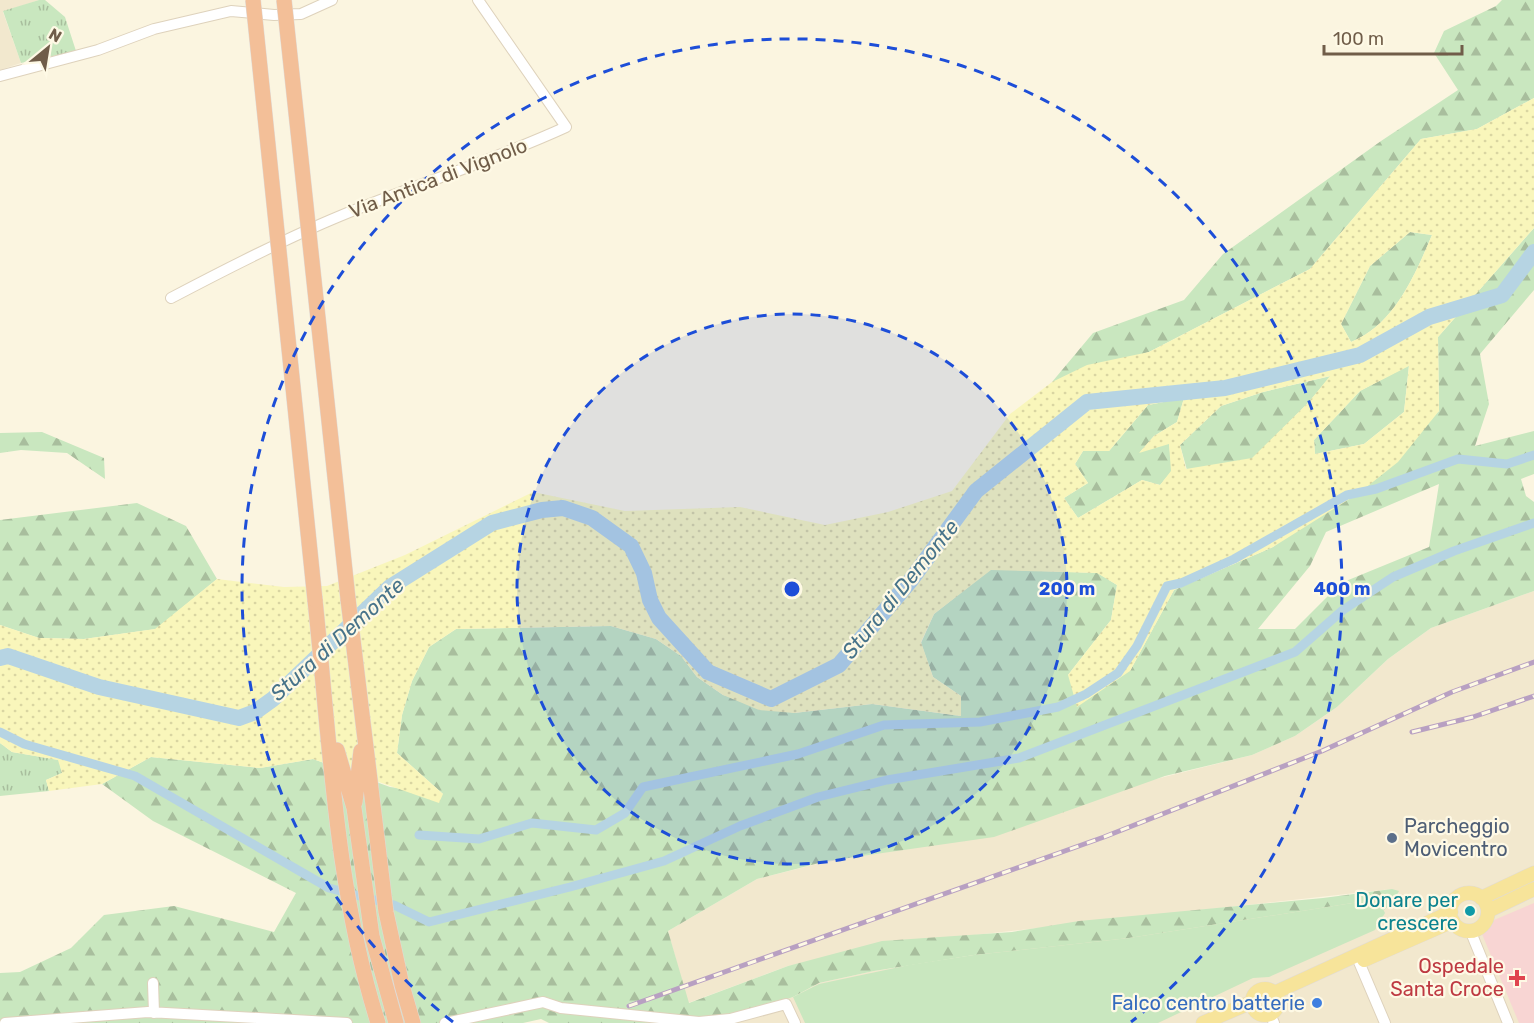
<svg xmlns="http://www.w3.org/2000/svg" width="1534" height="1023" font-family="Rubik,sans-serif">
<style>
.residential{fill:#f2e8ce}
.medical{fill:#f8d5d3}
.grass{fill:url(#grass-tufts)}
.forest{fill:url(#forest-firs);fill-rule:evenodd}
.sand{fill:url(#sand-dots);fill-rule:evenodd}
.park{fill:#c9e7bf}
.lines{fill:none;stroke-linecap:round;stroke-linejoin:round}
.canal{stroke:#b6d4e3;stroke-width:9}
.river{stroke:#b6d4e3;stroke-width:16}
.minor-casing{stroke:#ded2bc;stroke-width:12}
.major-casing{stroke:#e0dbd7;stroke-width:15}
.highway-casing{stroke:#e0dbd7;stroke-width:16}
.minor{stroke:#fff;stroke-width:10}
.major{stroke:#f7e49a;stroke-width:14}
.highway{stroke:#f3bf98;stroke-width:15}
.rail-casing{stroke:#b8a0c2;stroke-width:5}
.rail{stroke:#fef9e5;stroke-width:3;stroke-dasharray:9;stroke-linecap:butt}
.highway-bridge-casing{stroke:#e0dbd7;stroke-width:16;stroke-linecap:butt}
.highway-bridge{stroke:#f3bf98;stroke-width:15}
.ring{fill:none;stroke:#1d4ed8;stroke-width:3;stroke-dasharray:10 8}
.service-dot{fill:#5c6f8a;stroke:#fef9e5;stroke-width:2}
.culture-dot{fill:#0f9aa8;stroke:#fef9e5;stroke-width:2}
.health-dot{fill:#e0444e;stroke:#fef9e5;stroke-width:2}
.shop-dot{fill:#3f7fe0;stroke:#fef9e5;stroke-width:2}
.labels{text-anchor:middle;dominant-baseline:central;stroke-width:4.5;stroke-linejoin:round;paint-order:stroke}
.street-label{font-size:20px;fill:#705d49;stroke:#fef9e5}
.service-label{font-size:20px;fill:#4e5e75;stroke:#fef9e5;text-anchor:start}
.culture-label{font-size:20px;fill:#0d838f;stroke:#fef9e5;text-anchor:end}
.health-label{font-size:20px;fill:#be3a42;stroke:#fef9e5;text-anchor:end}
.shop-label{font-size:20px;fill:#366cbe;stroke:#fef9e5;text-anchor:end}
.water-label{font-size:21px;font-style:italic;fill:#47738a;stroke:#fef9e5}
.centre{fill:#1d4ed8;stroke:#fef9e5;stroke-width:3}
.ring-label{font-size:18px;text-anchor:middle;font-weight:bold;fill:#1d4ed8;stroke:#fef9e5;stroke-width:4.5;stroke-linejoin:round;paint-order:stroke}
</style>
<defs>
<pattern id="grass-tufts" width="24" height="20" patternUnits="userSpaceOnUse" patternTransform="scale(1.5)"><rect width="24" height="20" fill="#c9e7bf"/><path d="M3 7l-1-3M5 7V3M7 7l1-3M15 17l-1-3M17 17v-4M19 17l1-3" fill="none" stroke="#a8be9d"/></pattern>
<pattern id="forest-firs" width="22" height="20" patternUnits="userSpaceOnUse" patternTransform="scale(1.5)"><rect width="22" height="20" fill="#c9e7bf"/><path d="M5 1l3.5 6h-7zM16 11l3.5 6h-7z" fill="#a8be9d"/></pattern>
<pattern id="sand-dots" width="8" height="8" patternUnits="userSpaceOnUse" patternTransform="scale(1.5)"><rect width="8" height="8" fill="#f9f6bb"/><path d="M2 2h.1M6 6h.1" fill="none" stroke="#d9d5a2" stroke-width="1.8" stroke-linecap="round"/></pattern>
</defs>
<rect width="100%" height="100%" fill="#fbf5e0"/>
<path class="residential" d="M0,0H39L3,12L21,63L0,70Z
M1534,591V1023H717L793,997L819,983L874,971L1392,889L956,937L788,966L688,1003L668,931L757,879L1252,755L1295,736L1337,707L1388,659L1431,628Z"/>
<path class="medical" d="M1534,903V1023H1519L1482,934L1494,920Z"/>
<path class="grass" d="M39,0H45L65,17L76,51L21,63L3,11Z
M0,743L12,752L59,760L62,773L46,780L49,791L0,796Z"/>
<path class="forest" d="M1502,0H1534V98L1477,129L1421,139L1310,269L1149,352L1052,382L1093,333L1184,300L1223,254L1381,141L1458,90L1434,53L1444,31L1496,6Z
M1534,228V290L1480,354L1489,404L1475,446L1534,431V474L1521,479L1526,496L1534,502V591L1431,628L1388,659L1337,707L1295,736L1252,755L1165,776L994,837L827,861L757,879L668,931L689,1003L788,966L882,941L1012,932L1079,921L1323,898L1392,889L1399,891L1394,901L1384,910L1378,899L1129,938L974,955L874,971L819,983L793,997L717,1023H549L541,1019L523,1023H0V973L20,972L71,948L104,915L174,906L274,932L296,893L153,821L102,784L151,757L260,768L313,759L390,787L443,794L397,753L402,715L412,681L429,647L456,629L611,626L656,639L681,656L697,677L723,695L794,713L872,704L961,716V696L933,677L921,643L934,614L991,569L1098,573L1117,585L1111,620L1068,675L1130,671L1174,590L1273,547L1439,411L1438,337ZM1439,484L1429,547L1341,583L1295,629H1258L1310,566L1326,532Z
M1410,232L1432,235C1415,275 1394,325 1351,342L1341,324L1370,266Z
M1409,365L1404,412L1364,444L1315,454L1314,440L1360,391Z
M1331,376L1308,403L1252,459L1187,470L1180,445L1221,406L1263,392Z
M1184,398L1177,422L1154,436L1140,452L1169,443L1172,471L1160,485L1142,480L1078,518L1064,498L1088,483L1075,464L1083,451H1109L1148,405Z
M42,432L104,458L105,479L67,453L21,450L0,453V433Z
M137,503L186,526L217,579L156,629L84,639L39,638L0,625V520Z"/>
<path class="sand" d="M1534,98V228L1438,337L1439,411L1398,462L1359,493L1273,547L1174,590L1130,671L1077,707L1068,675L1111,620L1117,585L1097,573L991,570L934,614L921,642L933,677L961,696V716L872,704L794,713L759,710L723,695L697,677L681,656L656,639L611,626L456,629L429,647L412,681L402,715L397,753L443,794L439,803L313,759L260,768L151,757L102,784L49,791L46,780L62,773L58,760L12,752L0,743V625L39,638L84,639L155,629L217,579L284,587L327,586L405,555L533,492L625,511L740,507L825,525L888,512L952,491L1010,414L1052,382L1087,365L1149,352L1310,269L1421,139L1477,129ZM1410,232L1432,235C1415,275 1394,325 1351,342L1341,324L1370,266ZM1409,366L1404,412L1364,444L1315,454L1314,440L1360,391ZM1330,376L1308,403L1252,458L1186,469L1180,445L1221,406L1263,392ZM1184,398L1177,422L1154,436L1139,453L1169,444L1171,471L1160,485L1142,480L1078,518L1064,498L1088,483L1075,464L1083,451H1109L1148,405Z"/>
<path class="park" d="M1378,899L1385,913L1375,930L1269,977L1253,978L1158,1023H805L793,997L819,984L909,965L974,955L1129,938Z"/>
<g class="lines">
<path class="canal" d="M0,732L24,744L135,776L329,888L394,905L429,922L570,887L664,861L740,826L818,797L887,780L1019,758L1295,652L1343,610L1393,577L1454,551L1534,523
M419,835L479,839L532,823L596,830L625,813L643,787L798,754L884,725L980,722L1058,707L1086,694L1118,673L1137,646L1167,586L1181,583L1234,559L1347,495L1376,489L1458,459L1507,464L1534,455"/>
<path class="river" d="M0,658L8,656L99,687L239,718L255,712L273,699L390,587L492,523L542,510L563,508L592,518L631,546L644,573L650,600L659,618L708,672L771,699L839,665L911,580L976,491L1087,402L1225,388L1360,355L1429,317L1502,295L1534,252"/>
<defs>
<path id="minor" d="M0,76L98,50L154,29L231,11L274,15L301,14L332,0
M171,298C226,269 282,240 340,216C415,185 492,161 566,127L478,0
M1470,930L1508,1023
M1359,962L1385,1023
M153,983L154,1013
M1270,1014L1274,1023
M5,1023L148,1012L347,1023
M445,1023L543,1002L561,1008L699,1022L730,1019L786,1004L795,1023"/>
<path id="major" d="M1450 912a19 19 0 1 1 38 0a19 19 0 1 1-38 0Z
M1481,898L1534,873
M1488,911L1534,889
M1364,960L1453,921
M1252 1002a13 13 0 1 1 26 0a13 13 0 1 1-26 0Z
M1274,993L1451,912
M1203,1023L1252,1002"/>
<path id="highway" d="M348,599L386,912L402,985L413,1023
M315,600C330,741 335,887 378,1023
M337,750L354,808L372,936L396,1023
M355,802L361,751"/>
</defs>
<use href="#minor" class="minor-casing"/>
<use href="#major" class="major-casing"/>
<use href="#highway" class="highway-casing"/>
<use href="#minor" class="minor"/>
<use href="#major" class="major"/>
<use href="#highway" class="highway"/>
<defs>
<path id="rail" d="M1412,732L1473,717L1534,696
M629,1006L1104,837L1322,751L1452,692L1534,662"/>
</defs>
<use href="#rail" class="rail-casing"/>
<use href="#rail" class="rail"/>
<defs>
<path id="highway-bridge" d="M253,0L315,600
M284,0L348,599"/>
</defs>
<use href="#highway-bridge" class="highway-bridge-casing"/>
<use href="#highway-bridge" class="highway-bridge"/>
</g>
<circle cx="792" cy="589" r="275" fill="#1d4ed8" fill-opacity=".12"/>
<g class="ring">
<circle cx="792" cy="589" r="275"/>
<path d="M453 1022A550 550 0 1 1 1131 1022"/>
</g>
<circle class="service-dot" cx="1392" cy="838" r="6"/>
<circle class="culture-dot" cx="1470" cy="911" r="6"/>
<path class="health-dot" d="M1514 969h6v6h6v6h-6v6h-6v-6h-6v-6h6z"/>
<circle class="shop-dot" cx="1317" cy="1003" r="6"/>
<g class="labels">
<g class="street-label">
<text transform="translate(438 178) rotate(-21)">Via Antica di Vignolo</text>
</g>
<g class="service-label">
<text x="1404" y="826">Parcheggio<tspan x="1404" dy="23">Movicentro</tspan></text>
</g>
<g class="culture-label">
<text x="1458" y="900">Donare per<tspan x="1458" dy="23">crescere</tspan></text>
</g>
<g class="health-label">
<text x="1504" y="966">Ospedale<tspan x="1504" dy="23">Santa Croce</tspan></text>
</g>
<g class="shop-label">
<text x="1305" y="1003">Falco centro batterie</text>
</g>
<g class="water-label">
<text transform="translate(900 589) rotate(-51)">Stura di Demonte</text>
<text transform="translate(337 639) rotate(-42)">Stura di Demonte</text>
</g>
</g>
<circle cx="792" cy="589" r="9" class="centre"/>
<g class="ring-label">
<text x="1067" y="595">200 m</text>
<text x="1342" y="595">400 m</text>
</g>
<g transform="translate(48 48) rotate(30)" stroke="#fef9e5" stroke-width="4.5" paint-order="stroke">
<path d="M0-4.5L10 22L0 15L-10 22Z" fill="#705d49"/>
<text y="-9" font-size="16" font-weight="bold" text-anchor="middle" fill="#705d49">N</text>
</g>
<path d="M1324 45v9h138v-9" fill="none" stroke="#705d49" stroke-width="3"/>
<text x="1333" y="45" font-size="18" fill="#705d49" stroke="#fef9e5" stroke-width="4.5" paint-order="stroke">100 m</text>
</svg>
